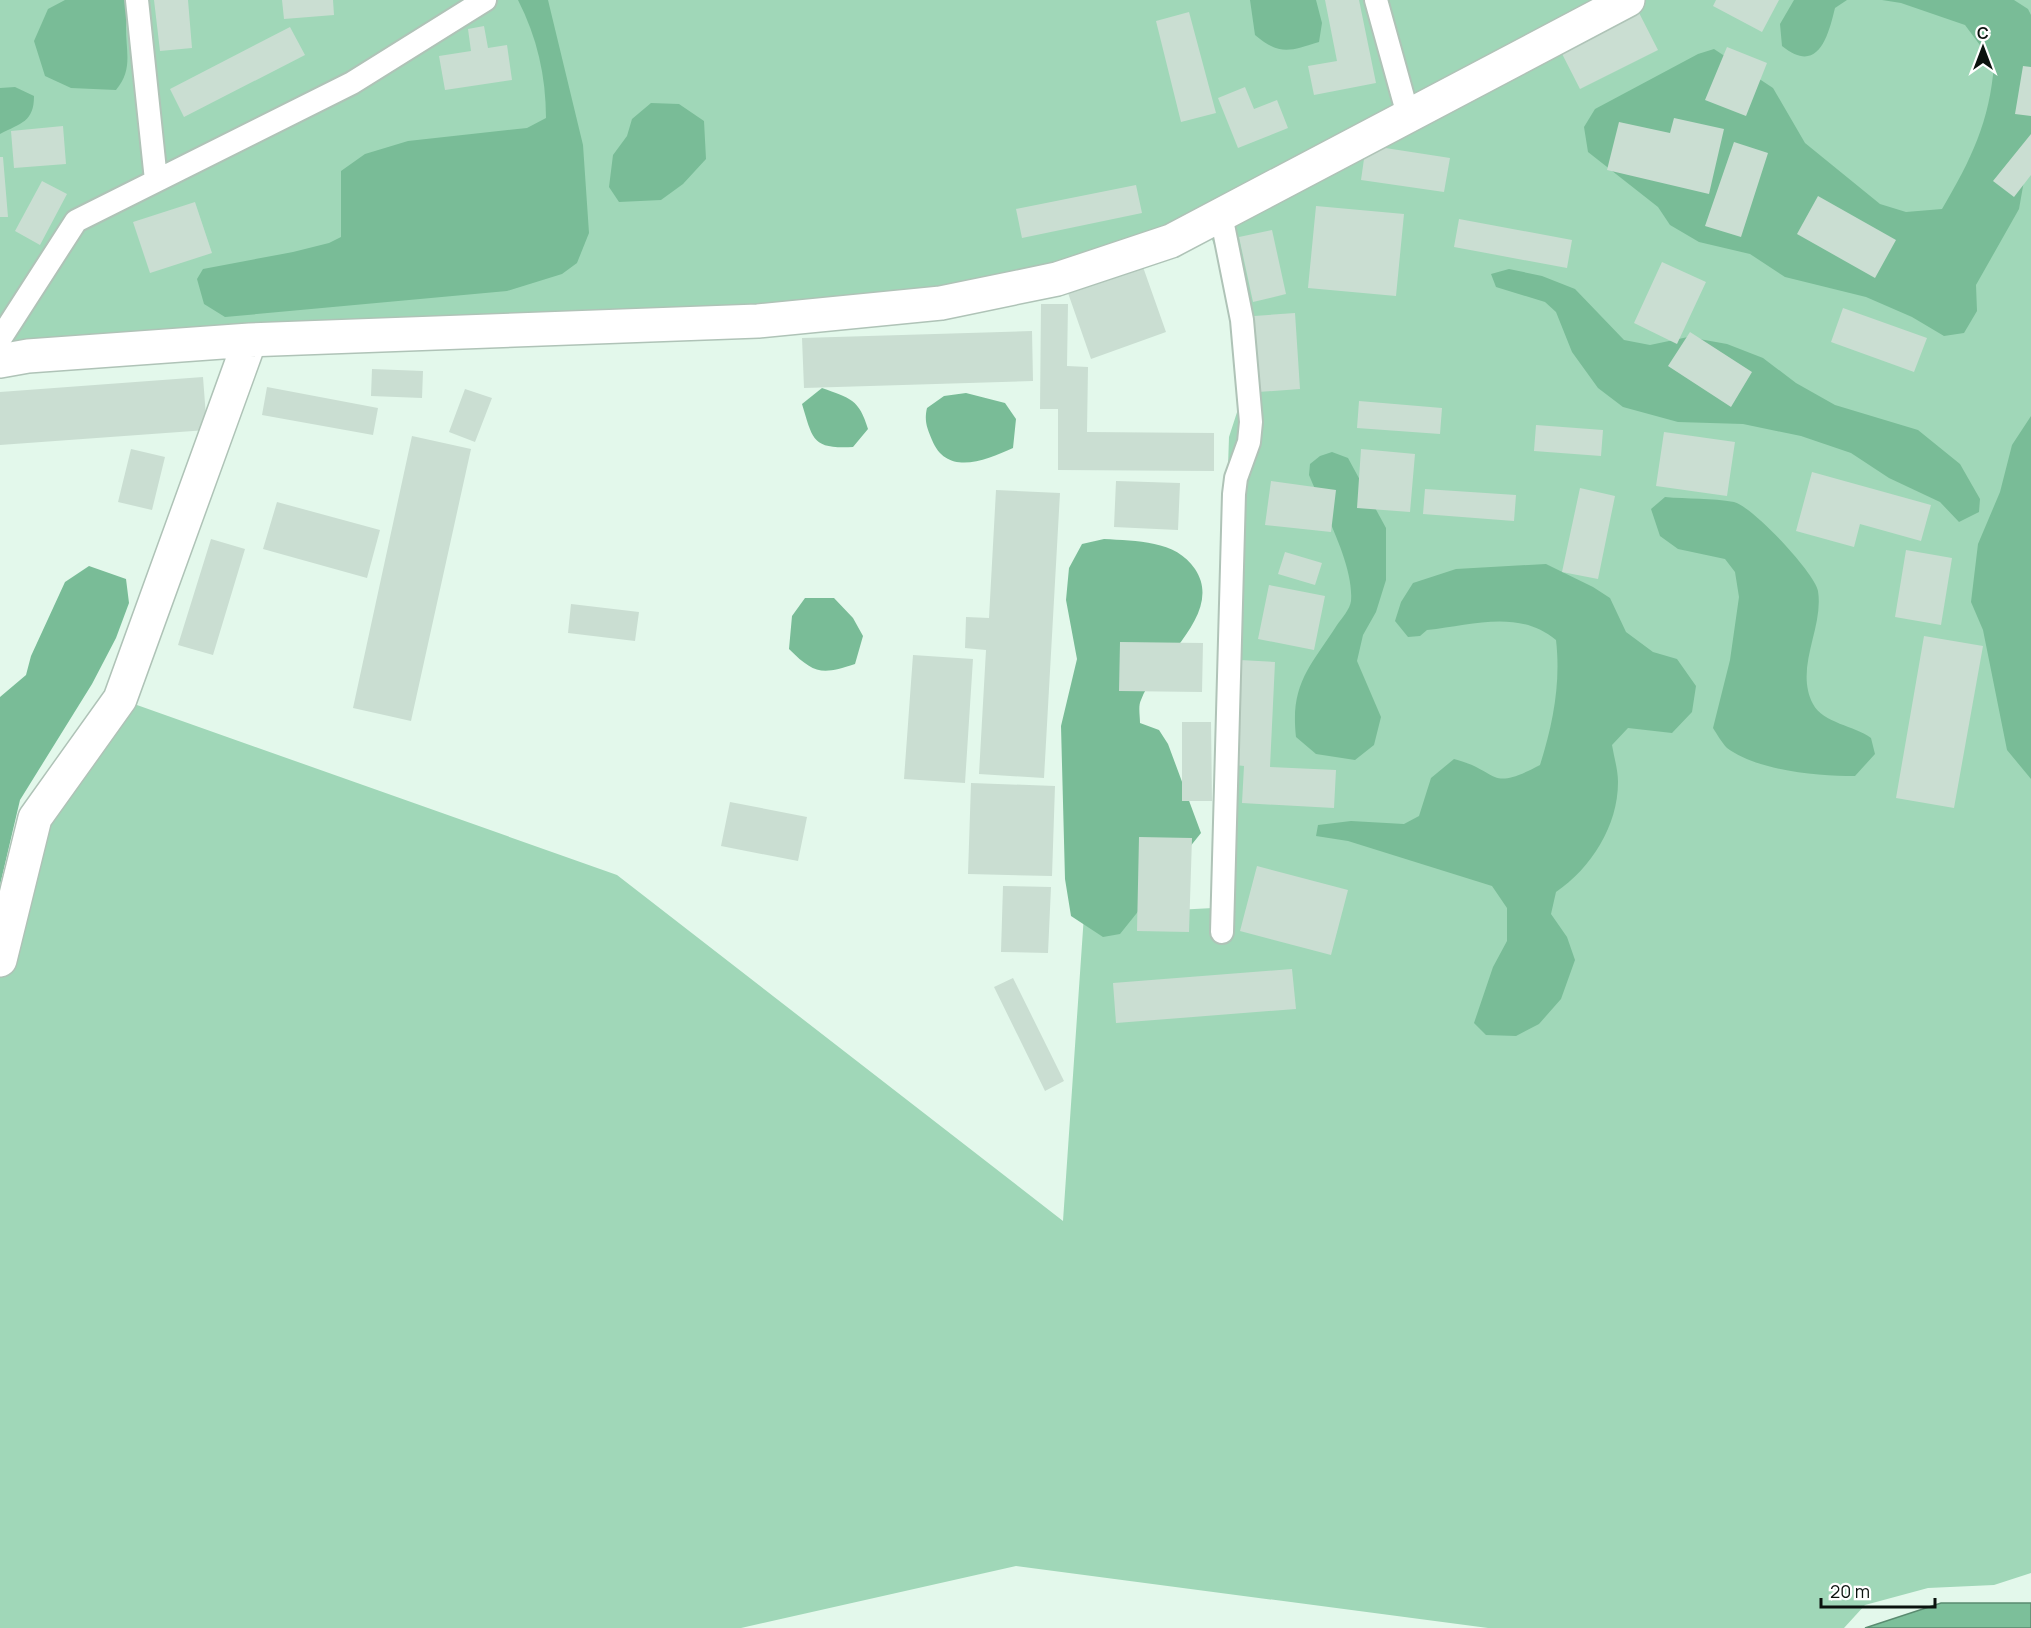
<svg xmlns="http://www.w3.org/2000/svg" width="2031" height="1628" font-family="Manrope,sans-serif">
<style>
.green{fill:#a0d7b8}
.forest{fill:#79bc97}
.water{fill:#7cbf9a;stroke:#5a8b70;stroke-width:1.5}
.building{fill:#caded2}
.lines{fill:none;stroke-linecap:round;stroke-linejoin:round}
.service-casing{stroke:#afc3b7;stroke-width:26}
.tertiary-casing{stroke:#afc3b7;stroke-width:36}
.service{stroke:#fff;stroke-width:22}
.tertiary{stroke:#fff;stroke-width:33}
</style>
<rect width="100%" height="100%" fill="#e3f8eb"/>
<path class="green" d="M0,0H2031V1573L1994,1585L1928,1588L1865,1605L1844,1628H1488L1016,1566L741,1628H0V960L35,818L120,699L617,875L1063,1221L1084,915L1213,908L1229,437L1240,403L1233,296L1200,207C1120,251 1030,273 942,297L0,361Z"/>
<path class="forest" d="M65,0H128C127,9 126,19 126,28C126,52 133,70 116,90L71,88L45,76L34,41L48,9Z
M518,0H548L583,145L589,233L577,263L562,274L507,291L225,317L204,304L197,279L203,269L293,252L329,243L341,237V171L365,154L408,141L527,128L546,118C546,76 537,37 518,0Z
M1250,0H1316L1322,23L1319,42C1290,51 1280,56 1255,35Z
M1794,0H1847L1835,8C1828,37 1818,75 1782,46L1780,24Z
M1882,0H2014L2028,9L2031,15V141L2019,209L1976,285L1977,311L1964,333L1944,336L1912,317L1866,297L1785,277L1750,254L1699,242L1670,225L1658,207L1588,152L1584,127L1595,109L1698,54L1714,49L1773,88L1805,143L1880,204L1906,212L1942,209C1971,160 1990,121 1994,64L1965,25L1901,3Z
M15,87L34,96C34,122 21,123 0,134V88Z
M651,103L679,104L704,121L706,159L683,184L661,200L619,202L609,187L613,155L627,136L632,119Z
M1509,269L1542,276L1575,289L1624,340L1650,345L1688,337L1727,344L1763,358L1796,383L1835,405L1918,430L1960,464L1980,499L1979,512L1959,522L1940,502L1889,478L1851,453L1801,436L1743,424L1678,422L1623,407L1598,388L1572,352L1556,312L1545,302L1496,287L1491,274Z
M822,388C850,398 859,399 868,429L853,447C812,449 813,440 802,404Z
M966,393L1005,403L1016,419L1013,448C986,460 947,477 932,440C927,428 924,421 927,408L944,396Z
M2031,416V779L2007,750L1983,630L1971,602L1978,544L2000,492L2012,445Z
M1332,452L1348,458L1386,528V580L1376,612L1363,635L1357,661L1381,717L1374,745L1355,760L1316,754L1296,737C1290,684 1310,667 1337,625C1342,618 1350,609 1351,601C1354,564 1323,510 1309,475L1310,464L1320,456Z
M1665,497C1687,499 1712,498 1734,502C1752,506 1815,573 1818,591C1824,628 1794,668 1813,704C1823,723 1855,726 1871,738L1875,754L1855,776C1818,776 1758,771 1727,748C1722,743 1717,734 1713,728L1730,660L1739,597L1735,572L1725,559L1678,549L1660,536L1651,509Z
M1104,539C1136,541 1176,540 1195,569C1225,614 1156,660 1141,700C1138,706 1140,716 1140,723L1159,730L1168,744L1201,833L1120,934L1103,937L1071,916L1065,879L1061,726L1077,659L1066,600L1069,568L1082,544Z
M1546,564L1593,587L1610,598L1626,632L1653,652L1677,659L1696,686L1692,712L1672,733L1628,728L1612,745C1614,757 1618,770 1618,782C1618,826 1591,868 1556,892L1551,914L1567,937L1575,960L1561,999L1539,1024L1516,1036L1486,1035L1474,1023L1493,967L1507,941V908L1492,886L1348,841L1316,836L1318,825L1351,821L1404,824L1419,816L1431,778L1454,759C1501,771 1487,793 1540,765C1553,724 1561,683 1556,640C1518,609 1473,625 1427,630L1420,636L1408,637L1395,621L1401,602L1413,583L1456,569Z
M89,566L126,579L129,603L116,638L92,684L20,800L0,885V697L26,675L31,656L65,582Z
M805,598H834L853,618L863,636L855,664C822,675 814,674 789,649L792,616Z"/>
<path class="water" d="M1941,1603H2031V1628H1865Z"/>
<path class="building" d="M154,0H188L192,48L160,51Z
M282,0H333L334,15L284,19Z
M1325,0H1359L1376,83L1314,95L1308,66L1337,61Z
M1716,0H1779L1762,32L1713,6Z
M1635,5L1658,50L1580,89L1557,44Z
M1189,12L1216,113L1181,122L1156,21Z
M484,26L488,48L507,45L512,80L445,90L439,56L471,51L468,29Z
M290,27L305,55L184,117L170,89Z
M1727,47L1767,63L1746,116L1705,100Z
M2023,66L2031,67V116L2015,114Z
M1245,87L1254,109L1277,100L1288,128L1238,148L1218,98Z
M1674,118L1724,129L1709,194L1607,170L1619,122L1670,133Z
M63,126L66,164L14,168L11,131Z
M2031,134V175L2014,197L1993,181Z
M1734,142L1768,153L1741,237L1705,226Z
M1366,145L1450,158L1444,192L1361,180Z
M0,157H3L8,217H0Z
M42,181L67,194L40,245L15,231Z
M1136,185L1142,213L1022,238L1016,209Z
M1818,196L1896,240L1875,278L1797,234Z
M195,202L212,253L150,273L133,222Z
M1316,206L1404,214L1396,296L1308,288Z
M1459,219L1572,240L1567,268L1454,247Z
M1272,230L1286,294L1253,302L1239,237Z
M1662,262L1706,282L1677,344L1634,323Z
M1143,267L1166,332L1091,359L1068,293Z
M1041,304H1068L1067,366L1088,367L1087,432L1214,433V471L1058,470V409H1040Z
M1843,308L1927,338L1914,372L1831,342Z
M1295,313L1300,389L1258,392L1254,316Z
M1032,331L1033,381L804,388L802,338Z
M1690,332L1752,372L1731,407L1668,366Z
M372,369L423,371L422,398L371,396Z
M203,377L207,430L0,445V392Z
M267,387L378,408L373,435L262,415Z
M465,389L492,398L475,442L449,432Z
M1359,401L1442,408L1440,434L1357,428Z
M1536,425L1603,430L1601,456L1534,451Z
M1664,432L1735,442L1727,496L1656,486Z
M412,436L471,449L411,721L353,708Z
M131,449L165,457L152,510L118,502Z
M1361,449L1415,454L1410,512L1357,508Z
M1812,472L1931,505L1921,541L1860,524L1854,547L1796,531Z
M1116,481L1180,483L1178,530L1114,527Z
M1271,481L1336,490L1331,532L1265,525Z
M1580,488L1615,496L1598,579L1562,572Z
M1425,489L1516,495L1514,521L1423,514Z
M996,490L1060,493L1044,778L979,774L986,650L965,648L966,617L989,618Z
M277,502L380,530L367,578L263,549Z
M211,539L245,549L213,655L178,645Z
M1906,550L1952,558L1941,625L1895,617Z
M1285,552L1322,563L1315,585L1278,574Z
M1269,585L1325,596L1314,650L1258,639Z
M571,604L639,612L635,641L568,633Z
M1924,636L1983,646L1954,808L1896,798Z
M1120,642L1203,643L1202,692L1119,691Z
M913,655L973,659L965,783L904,779Z
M1240,660L1275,662L1270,767L1336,770L1334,808L1242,803L1244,766L1235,765Z
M1182,722H1211L1212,801H1182Z
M971,783L1055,786L1052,876L968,874Z
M730,802L807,817L798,861L721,846Z
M1139,837L1192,838L1189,932L1137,931Z
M1257,866L1348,890L1331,955L1240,931Z
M1003,886L1051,887L1048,953L1001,952Z
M1292,969L1296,1009L1116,1023L1113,983Z
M1013,978L1064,1081L1045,1091L994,987Z"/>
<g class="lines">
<defs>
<path id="service" d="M137,0L156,180
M1376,0L1408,115
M1221,215L1242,320L1251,422L1249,442L1236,478L1234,494L1222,932
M0,339L76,221L352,83L485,0"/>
<path id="tertiary" d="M0,361L28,356L250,340L758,321L941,303L1057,279L1171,241L1628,0
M0,960L35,818L120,699L250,340"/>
</defs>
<use href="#service" class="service-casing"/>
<use href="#tertiary" class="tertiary-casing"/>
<use href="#service" class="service"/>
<use href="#tertiary" class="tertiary"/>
</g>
<g transform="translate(1983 48)" stroke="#ffffff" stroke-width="4.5" paint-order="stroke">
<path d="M0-4.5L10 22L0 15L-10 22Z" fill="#0b120e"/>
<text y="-9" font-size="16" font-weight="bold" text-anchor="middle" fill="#0b120e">С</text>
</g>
<path d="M1821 1598v9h114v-9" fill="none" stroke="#0b120e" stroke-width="3"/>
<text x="1830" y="1598" font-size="18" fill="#0b120e" stroke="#ffffff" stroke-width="4.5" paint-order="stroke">20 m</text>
</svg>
